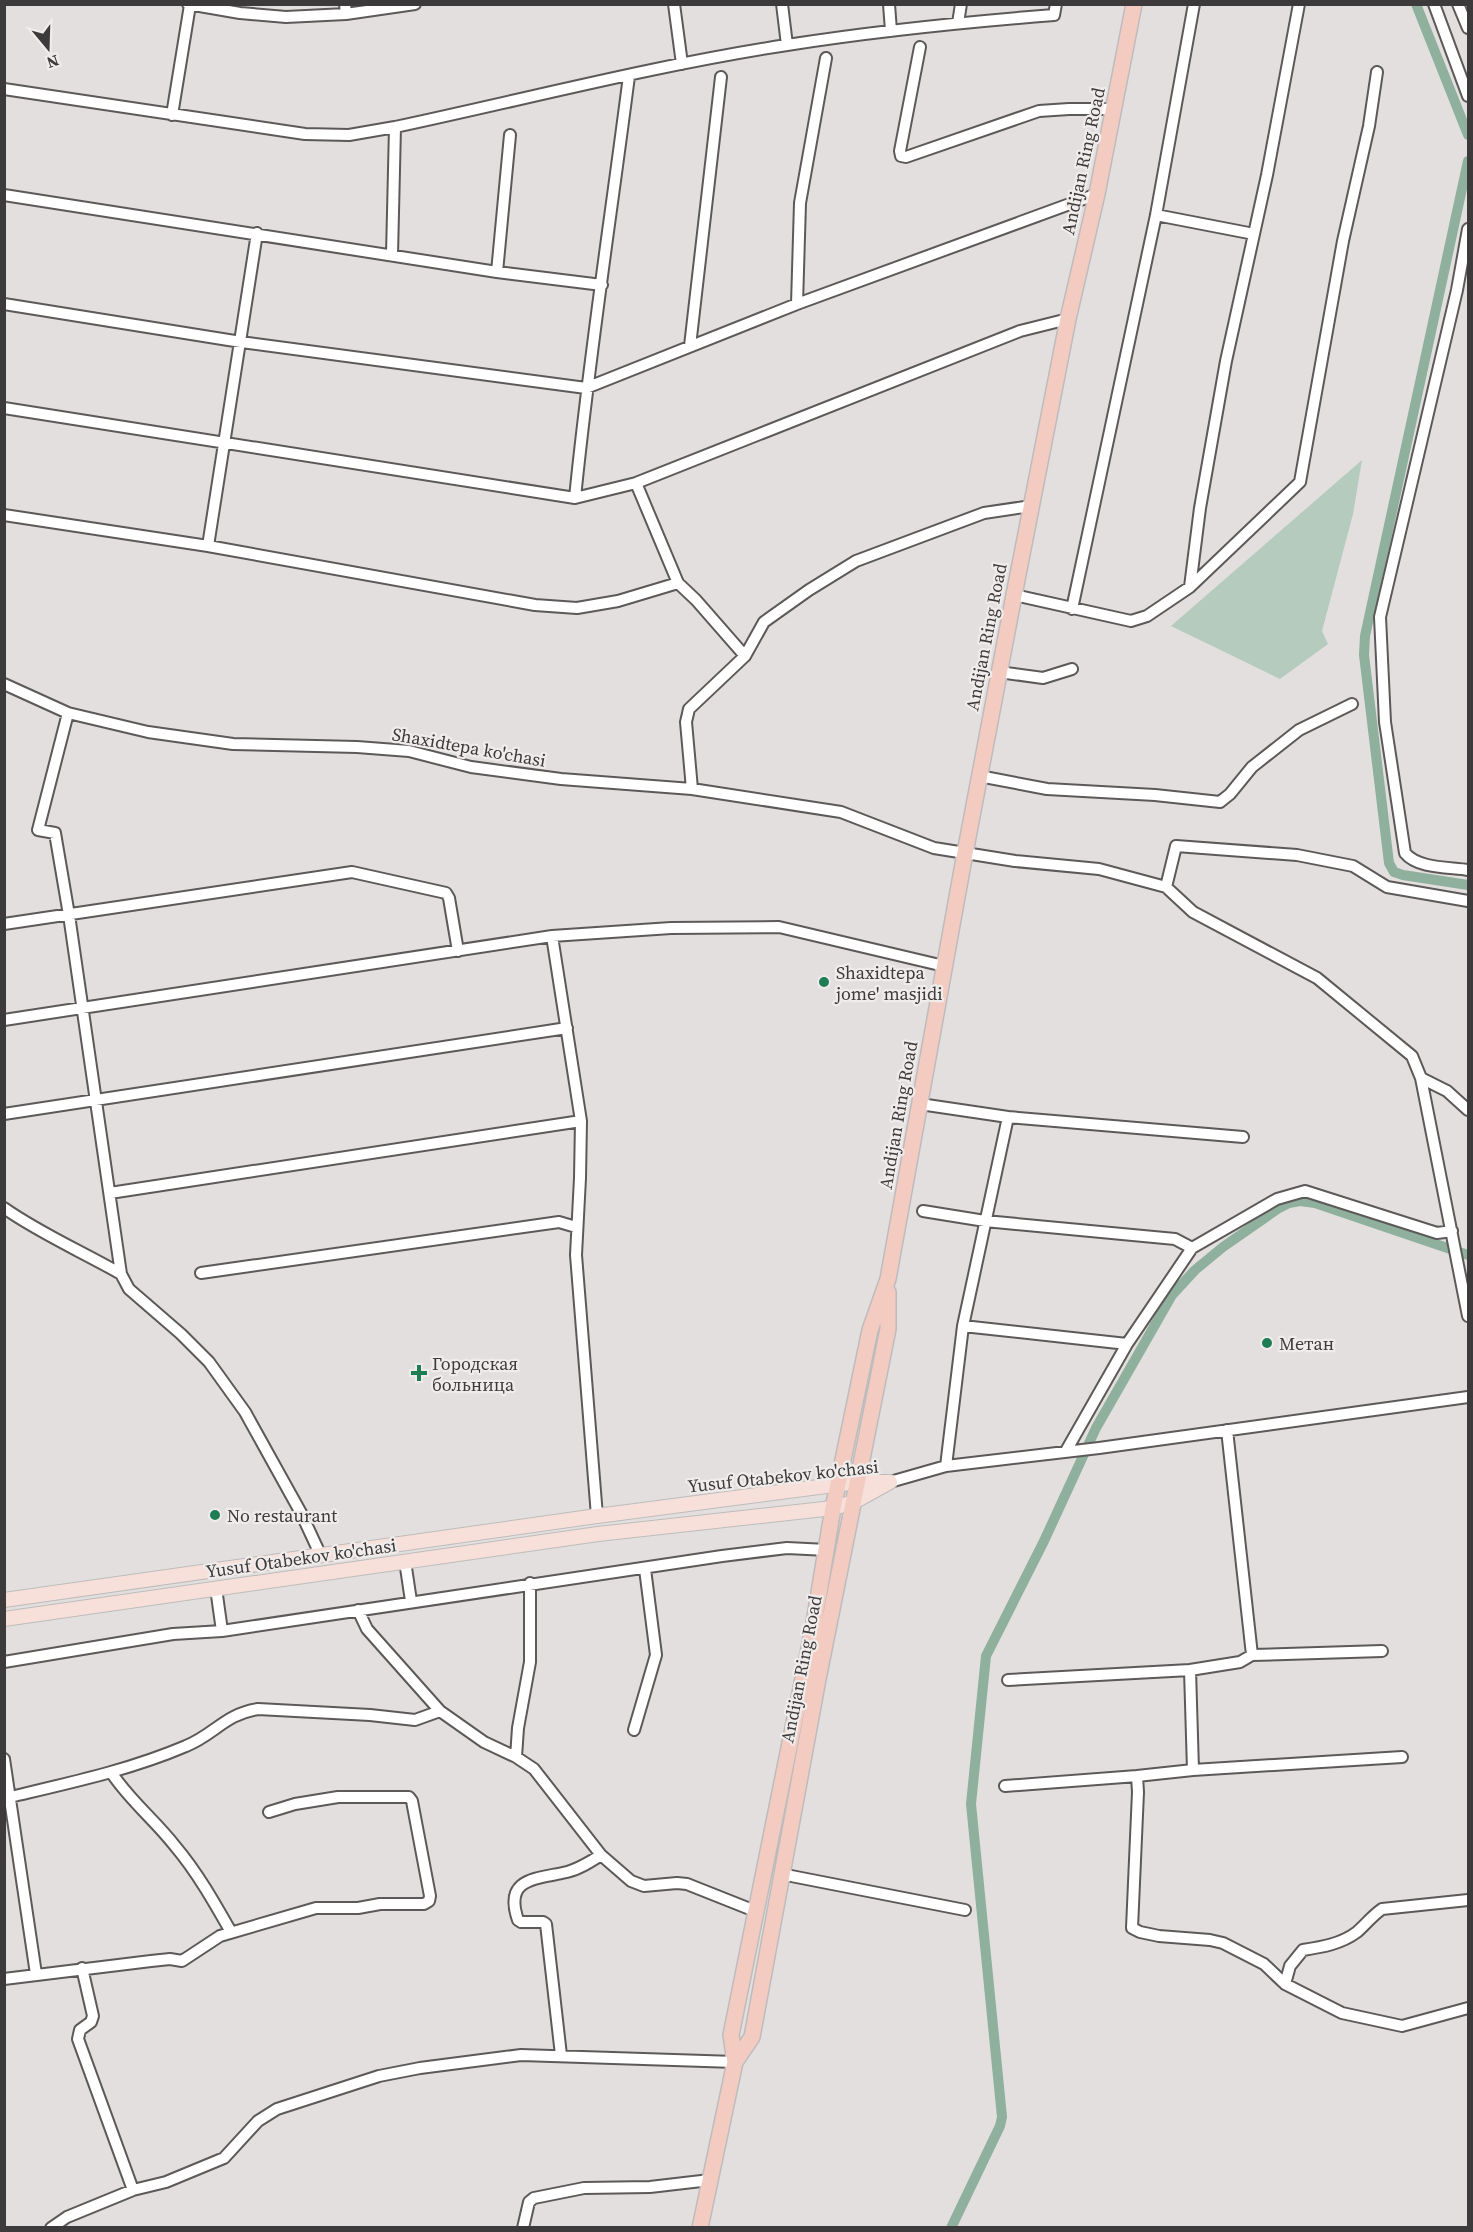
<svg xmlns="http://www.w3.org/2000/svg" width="1473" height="2232" font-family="'Source Serif 4',serif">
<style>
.green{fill:#b4cbbd}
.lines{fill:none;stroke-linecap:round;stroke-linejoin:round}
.canal{stroke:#8eb09c;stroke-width:10}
.minor-casing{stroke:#5d5958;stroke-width:14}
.major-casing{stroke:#bdbcbc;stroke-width:16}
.highway-casing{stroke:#bdbcbc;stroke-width:18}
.minor{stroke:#fff;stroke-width:10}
.major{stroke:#f8e0da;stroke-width:14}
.highway{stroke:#f3cbc1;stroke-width:15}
.poi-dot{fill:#1f7d53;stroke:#f0eceb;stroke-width:2}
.labels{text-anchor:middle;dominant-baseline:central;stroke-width:4.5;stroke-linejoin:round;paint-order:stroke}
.street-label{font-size:18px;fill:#3c3a3a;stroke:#f0eceb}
.poi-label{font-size:18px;fill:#3c3a3a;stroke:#f0eceb;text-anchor:start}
</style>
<rect width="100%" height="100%" fill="#e3dfde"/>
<path class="green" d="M1362,460L1353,514L1322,631L1328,644L1280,679L1171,626Z"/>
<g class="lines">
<path class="canal" d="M1416,4L1468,135
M1468,161L1365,636L1364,655L1389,863L1394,872L1403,875L1468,885
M951,2228L1000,2126L1002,2117L971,1804L986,1656L1044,1541L1096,1428L1172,1295L1195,1270L1223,1247L1279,1208L1289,1203L1300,1201L1315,1203L1468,1255"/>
<defs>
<path id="minor" d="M188,4L240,13L286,17L346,14
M345,4L346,14L415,4
M674,4L682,64
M782,4L787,45
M889,4L891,31
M1434,4L1468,96
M1458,4L1468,28
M958,23L961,4
M920,47L900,151L901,156L906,157L1039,111L1069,109H1113
M4,89L305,134L349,135L395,127C526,99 656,65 787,45C876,31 965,22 1054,15L1056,4
M172,115L190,5
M4,195L497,272L602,285
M1156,215L1254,234
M1468,229L1457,290L1380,617L1385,722L1405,853C1418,869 1450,867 1468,870
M392,255L395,127
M497,272L510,135
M4,304L241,342L586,388L797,304L1097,194
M797,304L800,203L826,58
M690,346L721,77
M4,408L575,498L636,483L1020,331L1068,319
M575,498C589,357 611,216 629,76
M4,515L208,546L535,605L577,608L618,601L678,583L636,483
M208,546L257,233
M678,583L696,600L745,656
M1190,587L1200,508L1226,361L1267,175L1299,4
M1014,595L1131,621L1147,616L1190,587L1300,482L1343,241L1369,126L1377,72
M1072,609L1156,215L1194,4
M999,672L1043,678L1072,669
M4,684L68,713L148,732L233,744L357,747L409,751L471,767L561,779L692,789L841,812L934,848L1015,861L1099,869L1166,887L1193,912L1317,978L1412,1056L1421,1078L1468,1316
M68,713L38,830L55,833L69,915L121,1274L129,1289L181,1334L209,1362L245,1412L301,1513L321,1556
M979,776L1047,789L1155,795L1220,802L1230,794L1252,767L1299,730L1352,704
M692,789L686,722L689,709L745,656L764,622L809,590L856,561L984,513L1031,506
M1166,887L1176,846L1297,855L1353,866L1387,887L1468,901
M4,924L352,872L446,893L449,898L458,951
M552,936L581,1121L580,1178L576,1255L597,1516
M4,1020L552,936L671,928L779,927L944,966
M1421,1078L1447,1091L1468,1110
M920,1104L1008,1117L963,1326L946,1466
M4,1114L567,1028
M1008,1117L1243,1137
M110,1193L581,1121
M4,1208C41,1234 83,1252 121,1274
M923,1211L985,1221L1175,1239L1192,1248
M201,1273L559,1222L576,1227
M963,1326L1127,1344
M1227,1430L1252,1655L1240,1662L1190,1670L1193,1770L1137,1776L1138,1792L1132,1928L1140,1932L1159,1936L1210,1940L1223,1943L1264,1964L1285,1984L1342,2013L1402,2026L1468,2008
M1066,1451L1127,1344L1192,1248L1277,1199L1305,1191L1437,1233L1452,1231
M890,1482L946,1466L1099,1448L1468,1397
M405,1561L411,1601
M216,1588L222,1631
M358,1610L367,1629L440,1711L484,1742L516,1757L534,1769L601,1855L631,1881L644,1886L677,1883L687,1884L755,1911
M1252,1655L1382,1651
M4,1662L173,1634L222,1631L722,1556L787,1548L827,1550
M1008,1680L1190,1670
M634,1730L656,1655L645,1569
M516,1757L518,1728L530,1662V1583
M4,1759L36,1974
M1193,1770L1402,1757
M111,1772C129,1800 155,1820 175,1846C197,1872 214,1902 231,1932
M1005,1786L1137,1776
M10,1797C69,1783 130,1770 186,1746C214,1735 225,1714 258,1709L370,1715L415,1720L440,1711
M781,1874L965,1910
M82,1968L93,2016L91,2022L80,2030L78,2039L133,2190
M4,1979L151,1961L170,1959L182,1961L220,1936L316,1908H358L380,1904H424L429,1901L430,1896L412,1801L409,1797H338L295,1804L269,1812
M1285,1984L1290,1966L1303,1950C1322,1947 1341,1944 1357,1932C1366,1924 1372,1916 1382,1909L1468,1900
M561,2055L546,1924L543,1922H521L518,1920C503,1877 537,1879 567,1872C579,1869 590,1862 601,1855
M51,2228L67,2217L133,2190L166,2182L224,2158L258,2121L277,2109L379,2076L420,2068L521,2055L735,2062
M523,2228L529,2202L534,2198L584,2188L650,2187L710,2180"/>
<path id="major" d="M4,1600L597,1516L857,1482H888
M4,1619L598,1534L833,1508L854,1502L890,1482"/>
<path id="highway" d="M735,2062L731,2035L813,1629L833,1508L870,1330L888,1279L965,853L1014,595L1068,319L1097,194L1134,4
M700,2228L735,2062L752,2037L818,1679L888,1329V1292"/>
</defs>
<use href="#minor" class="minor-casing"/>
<use href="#major" class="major-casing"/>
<use href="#highway" class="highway-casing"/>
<use href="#minor" class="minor"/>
<use href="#major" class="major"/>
<use href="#highway" class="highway"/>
</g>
<g class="poi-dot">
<circle cx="824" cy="982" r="6"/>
<circle cx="1267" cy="1343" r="6"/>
<path d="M416 1364h6v6h6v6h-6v6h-6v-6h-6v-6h6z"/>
<circle cx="215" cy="1515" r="6"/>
</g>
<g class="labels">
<g class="street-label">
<text transform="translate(1083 161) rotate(-78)">Andijan Ring Road</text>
<text transform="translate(986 637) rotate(-79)">Andijan Ring Road</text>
<text transform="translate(469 747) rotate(10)">Shaxidtepa ko'chasi</text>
<text transform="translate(898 1115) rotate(-80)">Andijan Ring Road</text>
<text transform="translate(783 1476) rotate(-6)">Yusuf Otabekov ko'chasi</text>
<text transform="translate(301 1558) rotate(-8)">Yusuf Otabekov ko'chasi</text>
<text transform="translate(801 1669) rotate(-79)">Andijan Ring Road</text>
</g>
<g class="poi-label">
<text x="836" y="972">Shaxidtepa<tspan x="836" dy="21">jome' masjidi</tspan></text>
<text x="1279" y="1343">Метан</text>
<text x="432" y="1363">Городская<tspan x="432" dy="21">больница</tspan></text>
<text x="227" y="1515">No restaurant</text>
</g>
</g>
<rect width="1473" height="2232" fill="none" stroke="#3c3a3a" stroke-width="12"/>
<g transform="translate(48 48) rotate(161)" stroke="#f0eceb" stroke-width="4.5" paint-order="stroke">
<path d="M0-4.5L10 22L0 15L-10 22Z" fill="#3c3a3a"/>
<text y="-9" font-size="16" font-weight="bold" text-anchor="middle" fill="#3c3a3a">N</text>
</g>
</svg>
